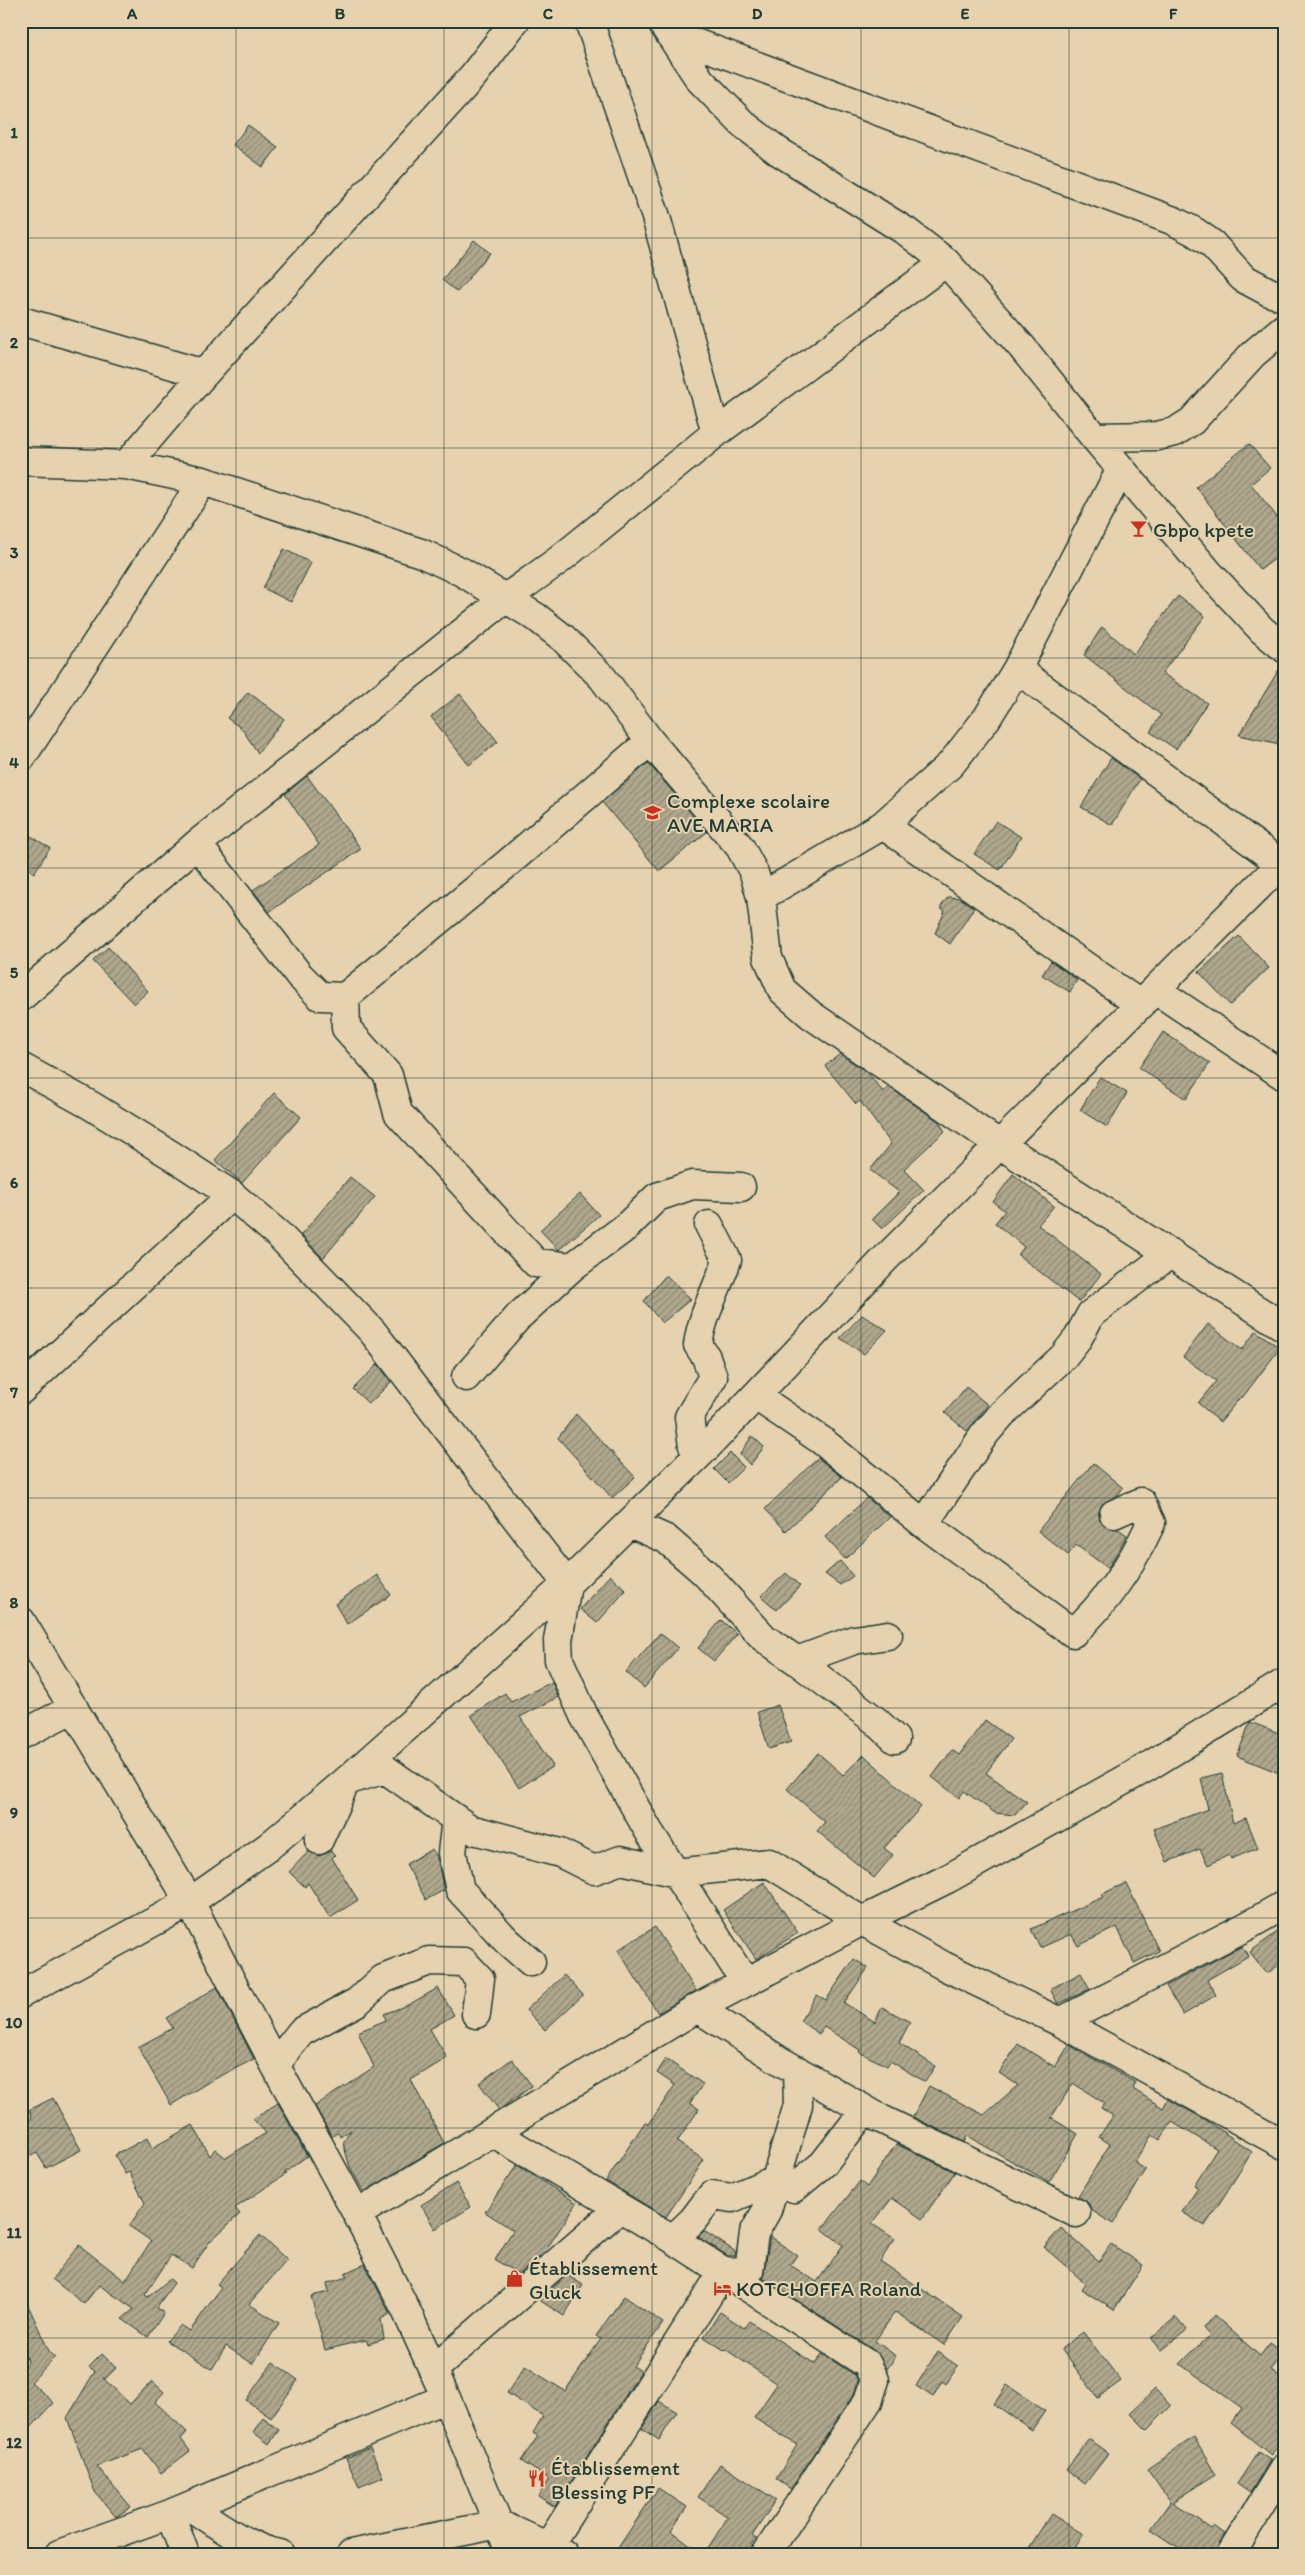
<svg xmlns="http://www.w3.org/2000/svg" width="1305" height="2575" font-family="Itim,sans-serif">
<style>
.building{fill:url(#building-hatch);stroke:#1f3d34}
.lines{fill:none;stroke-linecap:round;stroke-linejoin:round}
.minor-casing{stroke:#1f3d34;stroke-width:31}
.minor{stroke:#e7d2b0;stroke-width:28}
.grid{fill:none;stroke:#1f3d34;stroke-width:1;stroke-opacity:0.55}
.labels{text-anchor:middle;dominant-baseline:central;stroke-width:4;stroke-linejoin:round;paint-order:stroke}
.poi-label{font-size:21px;fill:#1f3d34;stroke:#e7d2b0;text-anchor:start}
.neatline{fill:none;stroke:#1f3d34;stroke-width:2}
.grid-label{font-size:16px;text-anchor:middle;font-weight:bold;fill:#1f3d34}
</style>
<defs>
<pattern id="building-hatch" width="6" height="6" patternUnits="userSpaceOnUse" patternTransform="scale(1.25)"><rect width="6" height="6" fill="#b0a88d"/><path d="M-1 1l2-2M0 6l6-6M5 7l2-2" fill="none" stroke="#8f8a74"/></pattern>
</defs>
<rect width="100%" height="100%" fill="#e7d2b0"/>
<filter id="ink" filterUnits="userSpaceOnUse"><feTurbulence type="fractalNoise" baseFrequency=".02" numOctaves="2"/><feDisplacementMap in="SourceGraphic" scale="10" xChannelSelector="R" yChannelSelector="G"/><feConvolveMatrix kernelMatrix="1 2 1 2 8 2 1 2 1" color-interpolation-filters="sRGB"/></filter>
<g filter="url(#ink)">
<path class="building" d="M248,125L278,147L263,167L233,145Z
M474,240L490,253L457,292L442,280Z
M1249,444L1270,468L1251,484L1284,526V552L1260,570L1196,487Z
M284,549L311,563L291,602L263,588Z
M1178,596L1205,616L1162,673L1207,703L1176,749L1150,732L1161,715L1084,655L1102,627L1134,654Z
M1283,663L1284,745L1239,735Z
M248,692L284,719L258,753L242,729L227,718Z
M460,694L498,742L469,765L431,717Z
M1111,758L1140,779L1112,825L1081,807Z
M648,763L707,832L659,871L602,802Z
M307,776L361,849L269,912L253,890L319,845L285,794Z
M996,821L1021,837L1000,870L974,854Z
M21,830L50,848L34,873L21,864Z
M948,897L960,898L974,908L950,944L935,933L945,911L940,908Z
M1239,936L1269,968L1230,1005L1199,972Z
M108,947L148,991L134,1004L93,961Z
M1051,961L1077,980L1070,992L1042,975Z
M1163,1032L1210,1063L1186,1099L1139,1068Z
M840,1054L868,1073L883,1092L889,1087L938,1121L945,1131L904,1169L924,1190L882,1229L872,1219L899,1192L870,1170L891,1144L860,1101L856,1104L825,1066Z
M1100,1077L1127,1093L1107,1127L1080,1110Z
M274,1093L301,1117L242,1183L215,1160Z
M1013,1174L1054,1206L1038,1225L1101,1274L1079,1302L1018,1255L1024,1247L995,1223L1005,1211L993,1202Z
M350,1177L375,1197L323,1258L301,1235Z
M580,1194L599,1215L559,1250L540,1230Z
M666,1275L691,1299L662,1323L644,1301Z
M862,1315L887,1330L864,1354L840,1338Z
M1208,1324L1242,1350L1256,1331L1280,1348L1242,1398L1241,1396L1220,1422L1198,1403L1216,1381L1183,1357Z
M378,1364L391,1382L369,1404L353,1389Z
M966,1387L988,1405L967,1431L945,1413Z
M576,1414L635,1477L612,1498L558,1438Z
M752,1436L764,1447L750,1465L740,1454Z
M730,1453L744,1467L728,1483L714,1469Z
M818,1458L842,1477L786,1531L765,1509Z
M1093,1463L1123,1488L1117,1496L1102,1504L1099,1512L1100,1520L1104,1526L1118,1529L1127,1535L1108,1568L1076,1545L1068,1555L1038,1531Z
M867,1498L890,1517L845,1559L825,1537Z
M840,1561L853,1576L840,1585L825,1574Z
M786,1573L800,1586L777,1610L761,1596Z
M377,1575L391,1595L347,1624L335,1604Z
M610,1575L626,1590L597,1623L580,1609Z
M721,1620L737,1634L714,1661L698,1648Z
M660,1633L678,1648L644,1688L626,1672Z
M552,1682L558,1697L520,1717L553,1766L519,1788L471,1715L505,1693L511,1702Z
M778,1705L791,1742L769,1749L757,1712Z
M985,1720L1011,1739L986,1773L1027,1802L1015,1815L995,1813L964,1791L959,1798L932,1777L952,1750L959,1755Z
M1250,1722L1284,1735V1775L1237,1756Z
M818,1753L843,1775L864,1755L921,1807L884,1848L893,1855L874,1878L817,1831L825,1822L787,1789Z
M1222,1773L1233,1823L1246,1818L1258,1848L1231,1859L1229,1855L1208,1865L1200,1849L1167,1862L1154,1829L1208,1809L1201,1778Z
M432,1849L437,1857L444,1890L426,1900L406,1864Z
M330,1850L335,1855L332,1858L358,1900L330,1918L308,1883L305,1887L289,1872L309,1851L320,1856Z
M764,1882L798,1933L756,1959L723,1910Z
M1126,1883L1159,1951L1134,1963L1117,1927L1078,1946L1071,1934L1040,1948L1031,1929L1103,1897L1102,1894Z
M655,1927L696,1991L658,2013L618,1950Z
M1284,1927V1961L1267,1974L1250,1952Z
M1242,1946L1248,1956L1207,1980L1216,1995L1183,2015L1166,1986Z
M854,1959L868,1968L844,2003L875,2022L882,2007L910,2022L899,2043L935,2066L925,2082L890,2061L887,2066L859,2052L860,2050L824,2027L819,2034L800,2021L817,1995L826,2000Z
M1081,1973L1090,1989L1058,2004L1050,1989Z
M564,1975L583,1995L545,2030L526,2010Z
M217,1987L254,2059L207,2083L171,2105L138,2047L173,2028L166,2018Z
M438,1988L454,2015L430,2029L447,2058L411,2080L444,2143L364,2192L350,2167L343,2143L351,2130L340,2137L338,2132L332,2137L315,2106L374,2067L358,2032L386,2020L384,2014L410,2004Z
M1018,2044L1055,2067L1069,2045L1136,2083L1133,2089L1163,2108L1168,2099L1206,2120L1252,2152L1205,2226L1182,2212L1198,2188L1194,2185L1217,2149L1172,2122L1160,2140L1152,2135L1134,2162L1146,2170L1113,2224L1091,2210L1089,2204L1078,2196L1110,2144L1099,2137L1113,2116L1101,2108L1104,2103L1073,2083L1051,2118L1078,2134L1049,2182L967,2136L964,2142L913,2117L929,2086L984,2115L1018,2085L999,2073Z
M512,2059L532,2086L499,2110L479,2083Z
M666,2059L703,2084L690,2103L699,2109L677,2142L704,2160L666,2217L606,2181L645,2122L649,2124L675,2085L657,2073Z
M53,2098L81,2150L46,2168L37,2153L21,2161V2124L32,2118L29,2110Z
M278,2103L307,2156L284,2173L286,2174L235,2208L240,2214L210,2241L192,2268L171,2255L145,2295L148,2297L170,2279L174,2283L156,2308L164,2313L148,2337L122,2319L134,2309L99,2285L84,2304L52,2279L79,2245L125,2281L151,2241L129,2226L145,2203L129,2172L125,2174L115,2155L147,2138L152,2148L193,2125L210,2156L215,2149L226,2158L266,2133L253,2119Z
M896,2144L955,2172L922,2219L892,2198L872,2224L895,2239L880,2261L963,2317L944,2345L895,2312L875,2341L896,2356L887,2369L875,2351L763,2278L770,2237L797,2255L790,2265L817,2282L843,2245L822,2229L860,2181L867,2187Z
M517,2165L577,2203L544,2253L519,2274L495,2260L513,2230L485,2212Z
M456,2183L471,2207L435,2229L421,2205Z
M1061,2228L1099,2261L1111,2244L1143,2265L1114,2310L1081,2289L1085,2283L1044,2247Z
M704,2231L736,2252L735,2256H728L698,2237Z
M260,2235L287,2260L249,2304L279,2323L253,2364L226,2346L212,2369L167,2341L181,2325L190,2331L221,2288L217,2284Z
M365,2264L390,2314L381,2319L384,2339L368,2344L366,2340L325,2350L311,2296L329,2292L327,2283L347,2277L345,2273Z
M567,2275L583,2285L564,2316L539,2300Z
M21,2290L49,2351L55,2357L31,2382L54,2403L21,2438V2369L28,2361L21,2345Z
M624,2296L663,2323L633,2366L641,2371L555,2507L538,2496L549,2479L521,2461L538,2436L533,2433L543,2416L507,2393L525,2366L565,2391L601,2339L596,2336Z
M720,2312L744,2328L749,2321L815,2364L822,2354L855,2375L858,2381L854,2394L791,2489L776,2479L797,2445L754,2418L777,2384L725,2349L724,2350L704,2337Z
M1214,2315L1260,2356L1270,2343L1284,2353L1271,2370L1284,2379V2438L1271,2455L1231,2423L1242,2408L1180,2364L1209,2335L1203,2328Z
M1176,2317L1187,2330L1161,2350L1151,2338Z
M1083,2332L1121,2381L1098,2398L1061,2349Z
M937,2352L958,2366L946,2384L942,2381L933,2397L916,2386Z
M102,2354L116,2368L105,2379L102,2377L130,2404L152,2381L164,2392L155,2402L187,2432L181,2439L190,2451L161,2473L143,2449L97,2466L131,2507L116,2517L95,2492L67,2418L95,2371L89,2367Z
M273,2362L298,2380L271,2418L246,2400Z
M1007,2385L1045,2411L1032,2430L994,2404Z
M1155,2389L1171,2406L1147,2430L1130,2413Z
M659,2401L677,2412L659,2440L642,2429Z
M263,2418L279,2430L269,2444L253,2432Z
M1194,2437L1216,2474L1172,2502L1211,2529L1214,2526L1225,2534L1214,2554H1188L1151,2529L1170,2502L1147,2469Z
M1089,2439L1109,2453L1085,2484L1066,2469Z
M370,2448L383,2477L359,2487L346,2458Z
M1258,2452L1270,2460L1250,2493L1237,2484Z
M720,2464L776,2500L752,2536L756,2539L746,2554H704L728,2517L698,2497Z
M658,2488L687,2507L671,2531L701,2554H614Z
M1051,2514L1083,2534L1070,2554H1025Z"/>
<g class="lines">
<defs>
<path id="minor" d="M589,21L656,217L716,433
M661,21L700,80L743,124L778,151L907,232L946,262L1021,346L1094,437L1209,573L1262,630L1284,648
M671,34L1174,221L1195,232L1212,244L1243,278L1269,292L1284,297
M21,321L204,374
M1094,437L1157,436L1175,432L1192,421L1253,354L1284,328
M21,461L126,465L203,481L421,553L462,572L536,617L563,638L602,677L650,741L740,847L754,873L761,897L768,958L782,990L811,1015L999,1144L1284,1327
M126,465L204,374L473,76L515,21
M1017,669L1284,866
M21,758L203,481
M883,825L1141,1005
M197,844L299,975L320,996L345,997L508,863L650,741
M761,897L883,825L951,764L987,718L1017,669L1121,469
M1156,990L1284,1076
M21,997L197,844L506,598L559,560L716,433L946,262
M345,997L346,1028L388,1075L398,1113L536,1263L572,1267
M21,1067L90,1105L171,1155L232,1195L279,1235L372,1331L567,1584L558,1641L559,1660L584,1716L648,1830L745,1982
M466,1377L519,1316L572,1267L626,1227L657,1197L692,1185L741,1187
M21,1390L232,1195
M756,1396L821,1440L924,1524L1073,1633C1106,1603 1132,1564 1151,1523L1141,1502L1114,1514
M705,1449L693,1446L689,1417L713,1377L706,1357L698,1345C702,1315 717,1289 727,1260L709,1225
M630,1523L666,1539L705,1573L764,1638L797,1661L854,1640L888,1635
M924,1524L984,1435L1002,1414L1063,1357L1078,1338L1091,1314L1171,1253
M21,1621L190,1902L275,2065L357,2214L405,2308L446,2398L511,2554
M797,1661L876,1721L895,1739
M21,1735L74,1708
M456,1819L452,1853L460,1890L507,1941L531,1962
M319,1840L346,1781L385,1769L470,1829L560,1853L594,1870L621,1860L676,1873L769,1863L862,1921L944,1966L1060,2022L1284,2145
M21,1994L190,1902L268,1847L346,1781L567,1584L705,1449L883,1261L1284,861
M697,2008L782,2062L881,2119L1076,2213
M1060,2022L1249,1925L1284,1905
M275,2065L301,2032L357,2002L383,1979L429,1961L464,1962L480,1979L476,2014
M492,2132L673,2239L867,2364L875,2380L868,2401L766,2554
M357,2214L697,2008L862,1921L949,1878L1144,1769L1284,1683
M673,2239L693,2220L712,2195L732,2198L775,2180L794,2188L823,2164L865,2110
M723,2272L749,2271L754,2233L767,2210L798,2105L797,2070
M433,2370L620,2208
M189,2506C217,2524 247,2548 280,2554
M170,2514L185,2554
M549,2545L723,2272
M59,2554L170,2514L446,2398
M351,2554L499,2524L564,2554
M1231,2554L1284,2468"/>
</defs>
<use href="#minor" class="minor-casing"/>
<use href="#minor" class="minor"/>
</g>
</g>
<path class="grid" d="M236,21V2554M444,21V2554M652,21V2554M861,21V2554M1069,21V2554M21,238H1284M21,448H1284M21,658H1284M21,868H1284M21,1078H1284M21,1288H1284M21,1498H1284M21,1708H1284M21,1918H1284M21,2128H1284M21,2338H1284"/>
<defs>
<symbol id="bar-bare" viewBox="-9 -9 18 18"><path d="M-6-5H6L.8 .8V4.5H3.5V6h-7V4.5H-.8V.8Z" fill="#c8321e" stroke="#e7d2b0" stroke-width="2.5" paint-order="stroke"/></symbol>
<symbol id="school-bare" viewBox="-9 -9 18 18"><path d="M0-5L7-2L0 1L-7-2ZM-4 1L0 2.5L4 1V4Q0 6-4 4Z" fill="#c8321e" stroke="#e7d2b0" stroke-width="2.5" paint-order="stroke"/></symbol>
<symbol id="shop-bare" viewBox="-9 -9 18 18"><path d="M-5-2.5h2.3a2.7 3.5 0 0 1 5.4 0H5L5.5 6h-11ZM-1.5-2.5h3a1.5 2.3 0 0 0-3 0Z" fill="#c8321e" stroke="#e7d2b0" stroke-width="2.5" paint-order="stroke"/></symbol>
<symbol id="hotel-bare" viewBox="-9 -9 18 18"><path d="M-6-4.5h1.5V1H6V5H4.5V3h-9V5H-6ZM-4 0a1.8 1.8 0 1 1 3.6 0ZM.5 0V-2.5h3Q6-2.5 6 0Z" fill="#c8321e" stroke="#e7d2b0" stroke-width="2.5" paint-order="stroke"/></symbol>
<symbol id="restaurant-bare" viewBox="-9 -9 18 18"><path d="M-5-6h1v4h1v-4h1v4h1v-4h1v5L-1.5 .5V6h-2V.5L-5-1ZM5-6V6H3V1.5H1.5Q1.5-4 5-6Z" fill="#c8321e" stroke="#e7d2b0" stroke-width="2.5" paint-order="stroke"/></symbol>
</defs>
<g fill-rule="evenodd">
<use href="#bar-bare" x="1126" y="516" width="25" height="25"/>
<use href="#school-bare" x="640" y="800" width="25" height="25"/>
<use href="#shop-bare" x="502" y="2266" width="25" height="25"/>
<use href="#hotel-bare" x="710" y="2276" width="25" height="25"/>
<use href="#restaurant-bare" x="524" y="2466" width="25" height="25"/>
</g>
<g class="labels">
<g class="poi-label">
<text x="1153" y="529">Gbpo kpete</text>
<text x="667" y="800">Complexe scolaire<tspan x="667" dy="24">AVE MARIA</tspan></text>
<text x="529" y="2267">Établissement<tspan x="529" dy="24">Gluck</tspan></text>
<text x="736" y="2288">KOTCHOFFA Roland</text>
<text x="551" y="2467">Établissement<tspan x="551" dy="24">Blessing PF</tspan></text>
</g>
</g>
<rect width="1305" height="2575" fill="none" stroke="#e7d2b0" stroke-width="55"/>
<rect x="28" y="28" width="1250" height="2520" class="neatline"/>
<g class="grid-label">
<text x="132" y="19">A</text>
<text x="340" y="19">B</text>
<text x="548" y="19">C</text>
<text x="757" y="19">D</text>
<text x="965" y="19">E</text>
<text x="1173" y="19">F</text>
<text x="14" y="138">1</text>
<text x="14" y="348">2</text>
<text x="14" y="558">3</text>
<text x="14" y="768">4</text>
<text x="14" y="978">5</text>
<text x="14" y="1188">6</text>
<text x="14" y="1398">7</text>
<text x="14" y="1608">8</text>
<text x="14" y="1818">9</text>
<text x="14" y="2028">10</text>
<text x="14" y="2238">11</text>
<text x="14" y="2448">12</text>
</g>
</svg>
